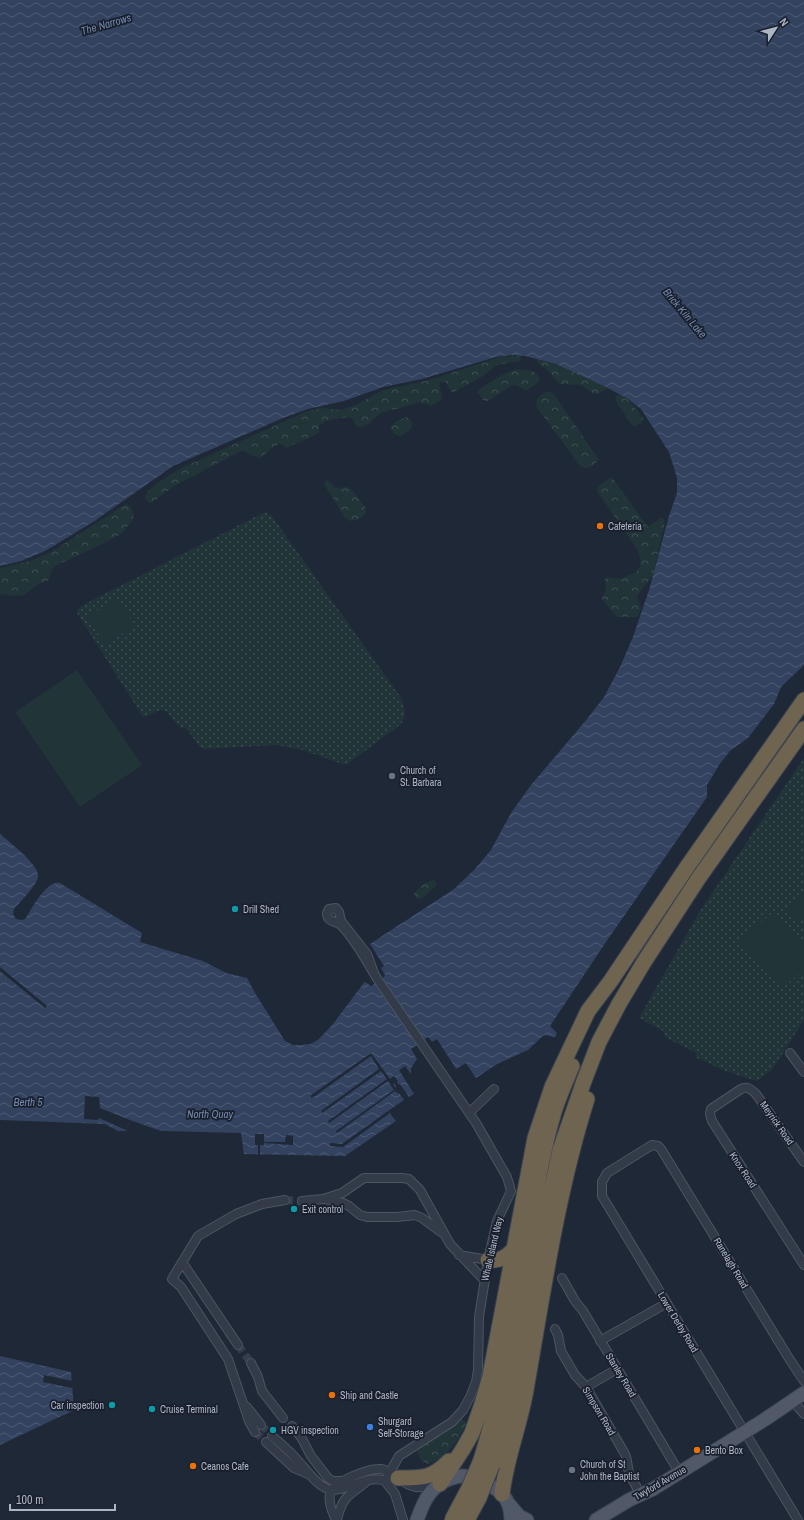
<svg xmlns="http://www.w3.org/2000/svg" width="804" height="1520" font-family="'Archivo Narrow',sans-serif">
<style>
.grass{fill:url(#grass-dots)}
.forest{fill:url(#forest-crowns)}
.garden{fill:#213438}
.water{fill:url(#water-waves)}
.pier{fill:#1f2837}
.lines{fill:none;stroke-linecap:round;stroke-linejoin:round}
.street-tunnel{stroke:#343d4c;stroke-width:8;stroke-dasharray:8 4;stroke-linecap:butt}
.street-casing{stroke:#4d5563;stroke-width:10}
.primary-casing{stroke:#3c4351;stroke-width:15}
.highway-casing{stroke:#3a424f;stroke-width:17}
.street{stroke:#333a48;stroke-width:8}
.primary{stroke:#515968;stroke-width:13}
.highway{stroke:#6e6450;stroke-width:15}
.highway-bridge-casing{stroke:#3a424f;stroke-width:17;stroke-linecap:butt}
.highway-bridge{stroke:#6e6450;stroke-width:15}
.food-dot{fill:#e8710a;stroke:#191f2c;stroke-width:1.5}
.worship-dot{fill:#6b7280;stroke:#191f2c;stroke-width:1.5}
.culture-dot{fill:#0f9aa8;stroke:#191f2c;stroke-width:1.5}
.shop-dot{fill:#3f7fe0;stroke:#191f2c;stroke-width:1.5}
.labels{text-anchor:middle;dominant-baseline:central;stroke-width:3.5;stroke-linejoin:round;paint-order:stroke}
.poi-label{font-size:10px;fill:#adb5c5;stroke:#191f2c;text-anchor:start}
.street-label{font-size:10px;fill:#adb5c5;stroke:#191f2c}
.water-label{font-size:11px;font-style:italic;fill:#7489ae;stroke:#191f2c}
</style>
<defs>
<pattern id="grass-dots" width="8" height="8" patternUnits="userSpaceOnUse"><rect width="8" height="8" fill="#213438"/><path d="M2 2h.1M6 6h.1" fill="none" stroke="#3f4f53" stroke-width="1.8" stroke-linecap="round"/></pattern>
<pattern id="forest-crowns" width="20" height="18" patternUnits="userSpaceOnUse"><rect width="20" height="18" fill="#213438"/><path d="M2 6a3 3 0 1 1 6 0M12 15a3 3 0 1 1 6 0" fill="none" stroke="#3f4f53"/></pattern>
<pattern id="water-waves" width="16" height="10" patternUnits="userSpaceOnUse"><rect width="16" height="10" fill="#32425f"/><path d="M0 5q4-4 8 0t8 0" fill="none" stroke="#4d5b74"/></pattern>
</defs>
<rect width="100%" height="100%" fill="#1f2837"/>
<path class="grass" d="M265,512L271,515L274,519L399,695C405,705 408,716 400,725L346,765L299,749L276,745L203,749L199,746L185,727L181,729L166,711C157,708 152,716 143,717L77,613L79,608L85,604Z
M804,758V1020L772,1070L757,1081L725,1071L695,1057L697,1053L666,1038L663,1031L639,1018L700,911Z"/>
<path class="forest" d="M519,356L521,359L520,361L507,363L495,366L483,376L454,392H451L445,381L441,382C437,387 442,392 442,398L440,401L431,406L418,402C407,408 393,408 382,413C374,417 370,425 361,427L356,426L353,419L349,417L328,420L319,426V433L286,448L283,444C272,443 268,454 260,458L253,456L244,451H241L176,485L151,503H149L145,497L148,491L156,484L179,469L305,412L321,408L341,410L358,404L383,390L425,381L501,357Z
M536,359L564,367L608,388L597,394H594L584,387L580,385L560,384L546,369L538,363Z
M514,370C523,369 539,369 540,381L526,391L516,385H512L488,401H484L478,393V390L502,375Z
M549,391L554,394L599,460L591,467L585,468L580,466L537,408C534,398 541,394 549,391Z
M617,395C628,396 637,410 643,418L642,423L634,426L632,425L615,400Z
M406,417L412,421C414,429 406,433 400,436L394,434L390,428L395,422Z
M612,477L648,527L662,517L665,522L653,575L637,596L641,608L638,617H617L602,599L606,588L605,579L607,577L621,579L636,572L640,566V557L637,549L597,491L598,486Z
M327,480L336,488L347,487L351,489L366,508L365,515C358,519 351,524 345,518L326,487L324,484Z
M126,504L130,506L134,514L132,521L121,534L92,549L55,566L51,571L49,580L37,585L24,595L15,596L0,594V568L30,561L51,552Z
M434,880L437,885L421,899L416,898L414,894C418,888 426,881 434,880Z
M462,1419L467,1423L456,1442L442,1458L427,1464L421,1460L417,1451Z"/>
<path class="garden" d="M116,597L135,625L106,645L87,618Z
M77,670L142,765L80,807L15,712Z
M804,891V915L799,921L787,909Z
M773,912L804,947V969L783,988L740,941Z"/>
<path class="water" d="M0,0H804V665L781,687L774,704L748,738L730,751L719,765L707,785V797L608,939L550,1026L557,1033L555,1037L544,1035L528,1050L497,1064L476,1078L466,1063L456,1069L437,1039L432,1042L428,1037L411,1049L417,1059L411,1068V1074L405,1066L399,1070L414,1094L409,1097L400,1084L395,1087L404,1100L388,1111L396,1121L345,1156L244,1154L241,1133L161,1131L130,1120L126,1131H118L105,1124L0,1120V834C9,842 40,865 38,877C37,885 20,902 14,909L13,914L16,919L22,920L25,919C32,909 46,880 60,883L142,933L140,942L203,961L226,973L247,978L255,993L285,1041L293,1045H301L311,1044L319,1039L333,1024L363,984L365,982L371,986L384,977L385,975L381,968L384,966L370,944L454,889L474,870L491,850L511,813L531,785L587,719L604,697L620,667L633,637L649,590L669,516L677,493V478L669,452L641,409L628,399L606,387L556,364L525,356L512,355L496,357L422,379L383,387L344,401L308,409L283,418L173,466L93,522L45,551L21,561L0,566Z
M0,1356L71,1372L74,1410L0,1445Z"/>
<path class="pier" d="M0,967L47,1006L45,1008L0,971Z
M371,1053L390,1079L394,1076L398,1081L397,1082L399,1085L396,1086L394,1083L393,1084L399,1093L398,1094L395,1091L337,1133L336,1131L394,1090L388,1081L329,1123L328,1121L387,1079L381,1071L322,1113L321,1111L379,1069L371,1056L312,1098L310,1096Z
M85,1096L99,1097L100,1108L130,1120L126,1130L99,1118L98,1120L84,1119Z
M388,1111L390,1113L343,1147L330,1146V1143L342,1144Z
M255,1134H264V1142H285L286,1135L293,1136V1145L264,1143V1145H260V1155H258V1145H255Z
M44,1375L72,1381V1388L43,1382Z"/>
<g class="lines">
<path class="street-tunnel" d="M285,1200L302,1201
M238,1345L251,1363
M261,1425L272,1436
M255,1432L266,1442"/>
<defs>
<path id="street" d="M374,973L367,954L341,921L339,912L336,908L329,909L327,913C327,923 336,920 342,926C357,942 366,961 378,980L476,1123L507,1177L511,1191L497,1221L488,1260L479,1317L478,1370L476,1382L471,1395L463,1410L452,1422L399,1456L385,1481
M790,1053L804,1072
M469,1113L494,1089
M804,1162L756,1094C751,1089 747,1086 741,1089L711,1109L710,1114L712,1121L804,1265
M325,1199L343,1203L349,1206L360,1215L367,1217H397L415,1215L422,1218L441,1232
M302,1201L323,1199L342,1193L364,1178H402L409,1179L420,1190L450,1244L485,1281
M459,1255L488,1260
M182,1262L238,1345
M562,1278L575,1301L583,1311L679,1472
M555,1329L558,1335L561,1351L575,1375L586,1387L625,1454C628,1460 627,1466 629,1472C632,1483 638,1483 638,1495
M600,1341L667,1303
M251,1363L258,1377L262,1391L283,1418
M586,1387L617,1369
M793,1401L804,1414
M247,1407L261,1425
M292,1426L301,1437L311,1456L328,1478L333,1481H342
M255,1432L249,1421L228,1359L181,1287L172,1279L198,1236L236,1214L262,1204L285,1200
M272,1436C281,1444 291,1452 299,1462C308,1471 316,1485 328,1489C346,1494 366,1473 385,1481L395,1494L403,1520
M266,1442L294,1468L308,1474
M336,1520C332,1512 328,1503 330,1494C334,1481 369,1468 381,1469C394,1471 402,1485 416,1487C423,1488 430,1486 437,1485
M337,1520C343,1495 348,1497 366,1482
M798,1520L602,1196V1182L607,1173L652,1145L658,1146L661,1149L790,1360L804,1381"/>
<path id="primary" d="M509,1504L519,1516L527,1520
M417,1520C422,1507 427,1492 440,1484C446,1480 456,1476 463,1476C477,1477 498,1487 506,1499C509,1505 511,1513 511,1520
M596,1520L629,1500L653,1489L764,1420L804,1393"/>
<path id="highway" d="M488,1260C499,1261 506,1258 513,1250
M481,1460C507,1377 517,1289 534,1204C539,1173 545,1142 554,1112C559,1096 566,1081 572,1066
M492,1465L504,1426L515,1378L542,1235L560,1150L584,1081L599,1042L619,1004L644,962L698,879L804,729
M398,1478C423,1478 431,1479 449,1461
M440,1484L463,1449L472,1433L482,1404L490,1376L535,1138L552,1087L588,1011L610,982L687,867L804,700
M502,1494C506,1459 520,1425 526,1390C543,1293 557,1194 587,1099"/>
</defs>
<use href="#street" class="street-casing"/>
<use href="#primary" class="primary-casing"/>
<use href="#highway" class="highway-casing"/>
<use href="#street" class="street"/>
<use href="#primary" class="primary"/>
<use href="#highway" class="highway"/>
<defs>
<path id="highway-bridge" d="M452,1520L469,1488L481,1460
M467,1520L479,1498L492,1465"/>
</defs>
<use href="#highway-bridge" class="highway-bridge-casing"/>
<use href="#highway-bridge" class="highway-bridge"/>
</g>
<g class="food-dot">
<circle cx="600" cy="526" r="4"/>
<circle cx="332" cy="1395" r="4"/>
<circle cx="697" cy="1450" r="4"/>
<circle cx="193" cy="1466" r="4"/>
</g>
<g class="worship-dot">
<circle cx="392" cy="776" r="4"/>
<circle cx="572" cy="1470" r="4"/>
</g>
<g class="culture-dot">
<circle cx="235" cy="909" r="4"/>
<circle cx="294" cy="1209" r="4"/>
<circle cx="112" cy="1405" r="4"/>
<circle cx="152" cy="1409" r="4"/>
<circle cx="273" cy="1430" r="4"/>
</g>
<circle class="shop-dot" cx="370" cy="1427" r="4"/>
<g class="labels">
<g class="poi-label">
<text x="608" y="526">Cafeteria</text>
<text x="400" y="770">Church of<tspan x="400" dy="12">St. Barbara</tspan></text>
<text x="243" y="909">Drill Shed</text>
<text x="302" y="1209">Exit control</text>
<text x="340" y="1395">Ship and Castle</text>
<text x="104" y="1405" text-anchor="end">Car inspection</text>
<text x="160" y="1409">Cruise Terminal</text>
<text x="378" y="1421">Shurgard<tspan x="378" dy="12">Self-Storage</tspan></text>
<text x="281" y="1430">HGV inspection</text>
<text x="705" y="1450">Bento Box</text>
<text x="580" y="1464">Church of St<tspan x="580" dy="12">John the Baptist</tspan></text>
<text x="201" y="1466">Ceanos Cafe</text>
</g>
<g class="street-label">
<text transform="translate(777 1123) rotate(55)">Meyrick Road</text>
<text transform="translate(743 1170) rotate(57)">Knox Road</text>
<text transform="translate(492 1249) rotate(-77)">Whale Island Way</text>
<text transform="translate(731 1263) rotate(59)">Ranelagh Road</text>
<text transform="translate(678 1322) rotate(59)">Lower Derby Road</text>
<text transform="translate(621 1375) rotate(59)">Stanley Road</text>
<text transform="translate(599 1411) rotate(59)">Simpson Road</text>
<text transform="translate(660 1483) rotate(-30)">Twyford Avenue</text>
</g>
<g class="water-label">
<text transform="translate(106 24) rotate(-16)">The Narrows</text>
<text transform="translate(685 313) rotate(50)">Brick Kiln Lake</text>
<text x="28" y="1102">Berth 5</text>
<text x="210" y="1114">North Quay</text>
</g>
</g>
<g transform="translate(776 28) rotate(54)" stroke="#191f2c" stroke-width="3" paint-order="stroke">
<path d="M0-3L7 15L0 10L-7 15Z" fill="#adb5c5"/>
<text y="-6" font-size="11" font-weight="bold" text-anchor="middle" fill="#adb5c5">N</text>
</g>
<path d="M10 1504v6h105v-6" fill="none" stroke="#adb5c5" stroke-width="2"/>
<text x="16" y="1504" font-size="12" fill="#adb5c5" stroke="#191f2c" stroke-width="3" paint-order="stroke">100 m</text>
</svg>
